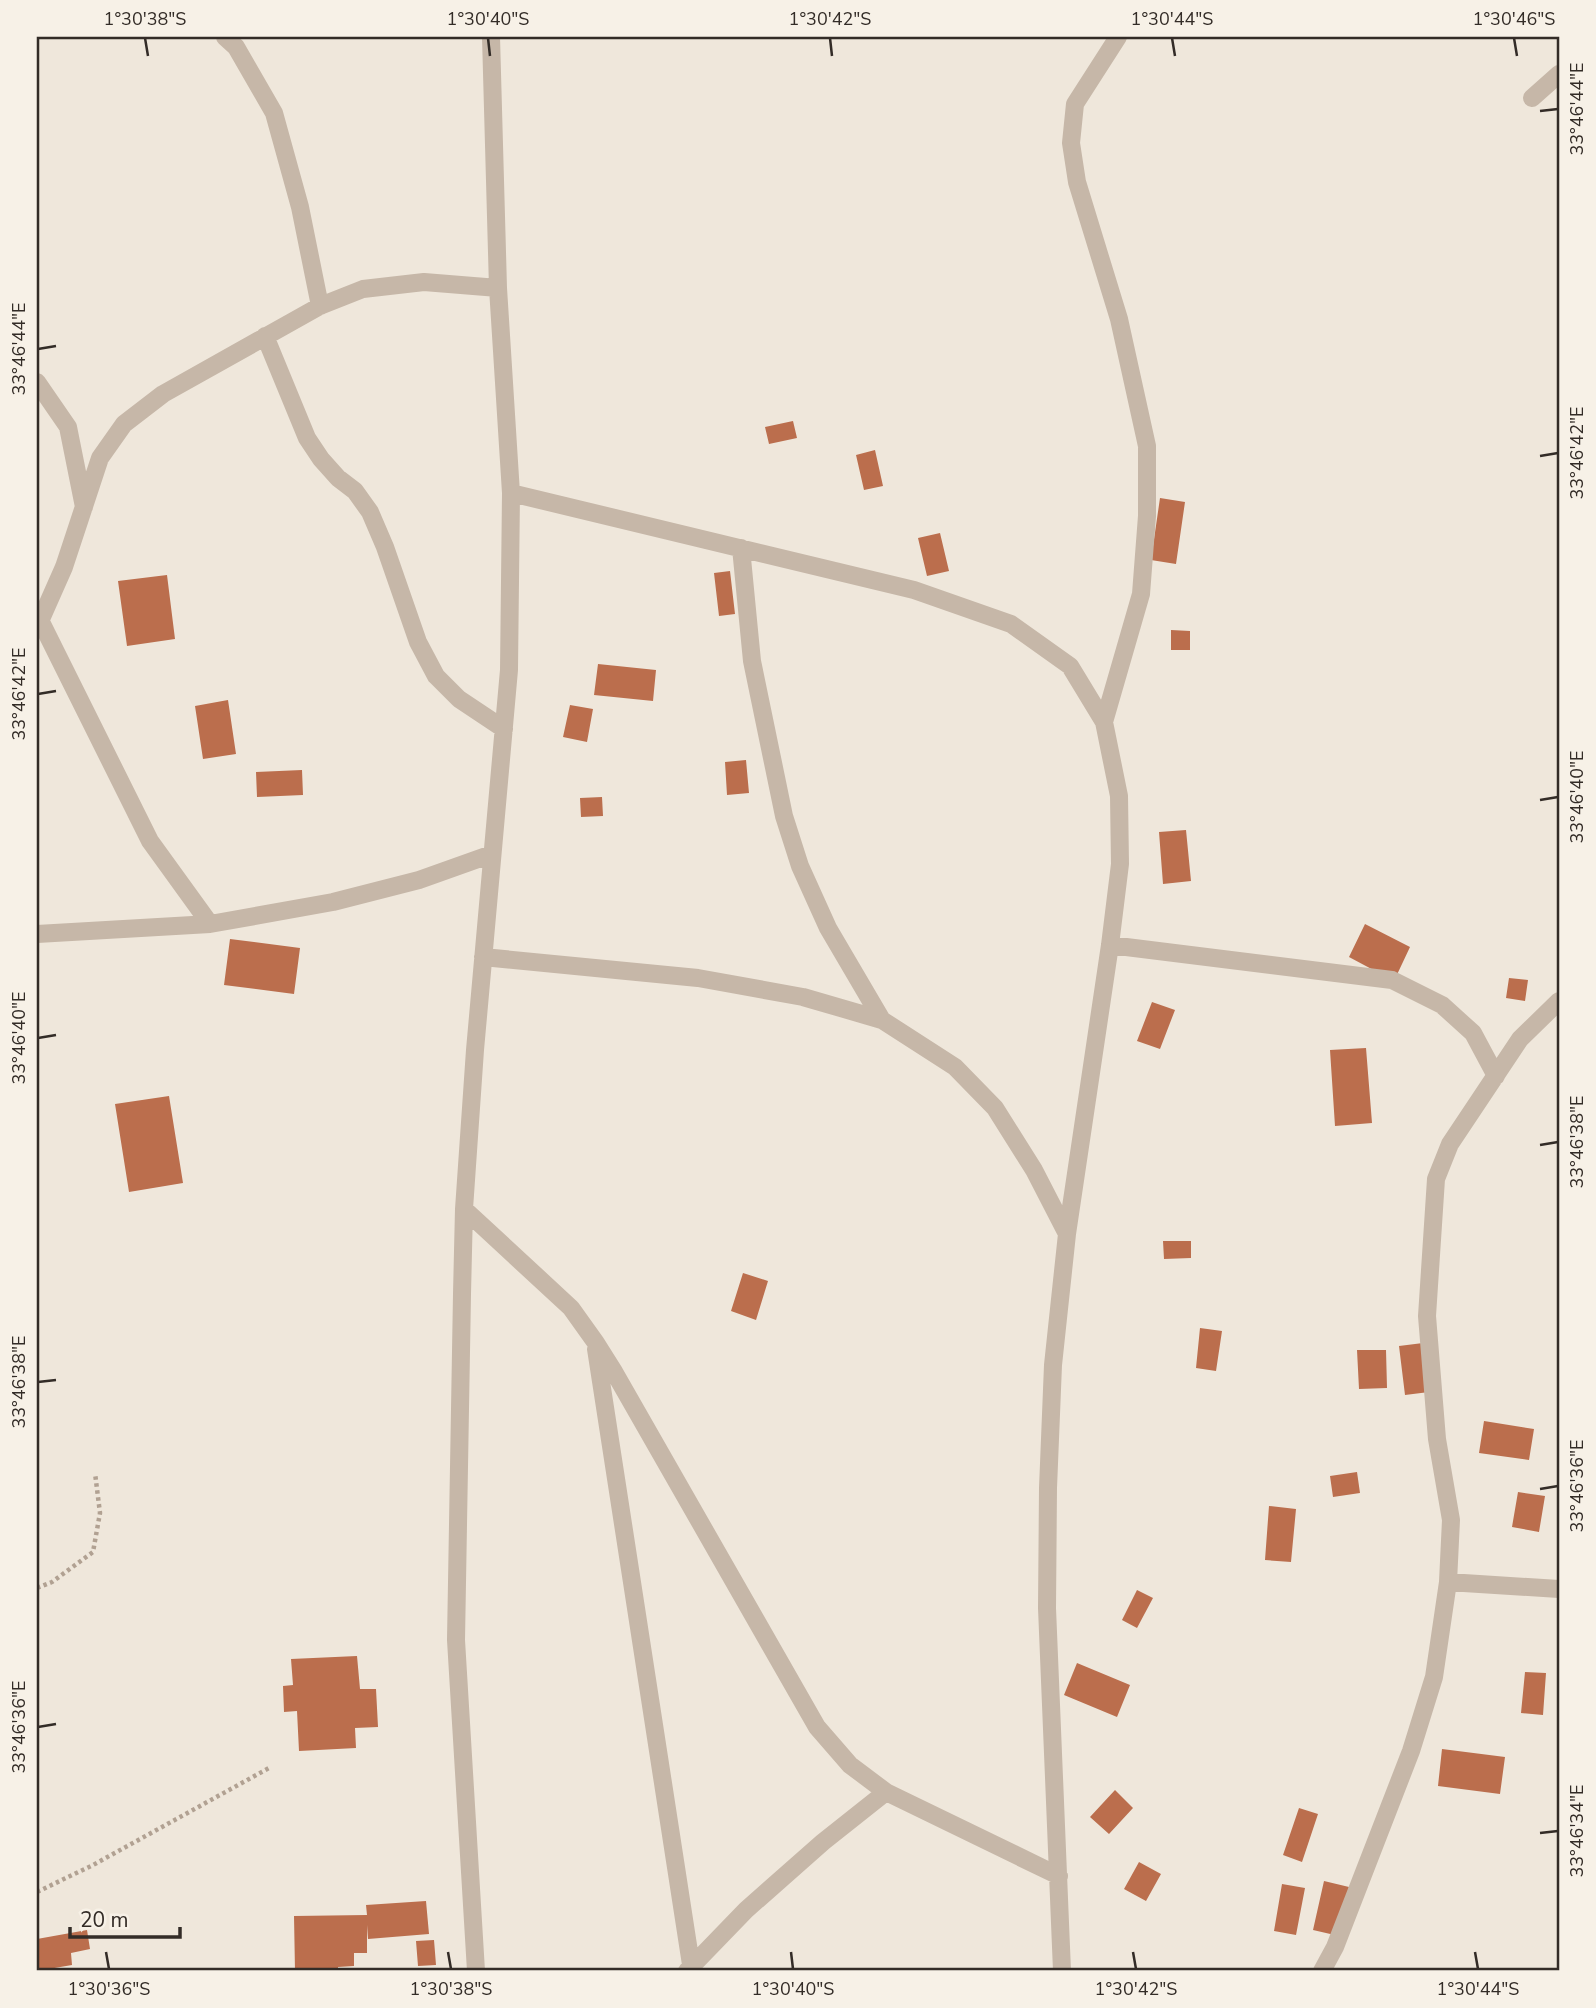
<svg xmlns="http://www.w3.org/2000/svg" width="1596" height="2008" font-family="'Nunito Sans',sans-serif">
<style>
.building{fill:#bb6e4d}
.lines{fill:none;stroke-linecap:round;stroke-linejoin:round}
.path{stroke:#b1a192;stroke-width:4.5;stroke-dasharray:3.5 3.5;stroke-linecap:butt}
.minor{stroke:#c6b7a8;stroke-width:18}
.ticks{fill:none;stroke:#332c27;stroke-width:2.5}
.neatline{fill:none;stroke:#332c27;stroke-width:2.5}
.ticks-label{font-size:18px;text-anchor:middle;fill:#332c27}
</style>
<rect width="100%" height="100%" fill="#efe7db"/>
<path class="building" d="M793,421L797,438L769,444L765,427Z
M875,450L883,486L864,490L856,455Z
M1160,498L1185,502L1176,564L1151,560Z
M940,533L949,571L927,576L918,538Z
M730,571L735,614L719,616L714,573Z
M167,575L175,639L127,646L118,581Z
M1171,630L1190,631V650H1171Z
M598,664L656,670L653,701L594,695Z
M228,700L236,754L203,759L195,706Z
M570,705L593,709L587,742L563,737Z
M746,760L749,793L727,795L725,762Z
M302,770L303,795L257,797L256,772Z
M602,797L603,816L581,817L580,798Z
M1186,830L1191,881L1163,884L1159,832Z
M1365,924L1410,947L1394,981L1349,957Z
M230,939L300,948L294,994L224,985Z
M1509,978L1528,980L1525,1001L1506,998Z
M1152,1002L1175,1010L1160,1049L1137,1041Z
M1366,1048L1372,1123L1335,1126L1330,1050Z
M169,1096L183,1183L129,1192L115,1104Z
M1163,1241H1191V1258L1164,1259Z
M743,1273L768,1281L756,1320L731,1311Z
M1200,1328L1222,1331L1216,1371L1196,1368Z
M1423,1343L1429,1392L1405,1395L1399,1346Z
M1357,1350H1386L1387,1388L1359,1389Z
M1484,1421L1534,1429L1529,1460L1479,1453Z
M1357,1472L1360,1493L1333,1497L1330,1476Z
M1518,1492L1545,1496L1539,1532L1512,1527Z
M1269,1506L1296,1509L1291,1562L1265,1560Z
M1137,1590L1153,1598L1137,1628L1122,1620Z
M357,1656L360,1689H376L378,1727L355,1728L356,1748L299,1751L297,1711L284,1712L283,1686L293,1685L291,1659Z
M1077,1663L1130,1685L1117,1717L1064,1695Z
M1525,1672L1546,1673L1543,1715L1521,1713Z
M1442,1749L1505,1757L1500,1794L1438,1786Z
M1115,1790L1133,1808L1109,1834L1090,1817Z
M1299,1808L1318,1814L1302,1862L1283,1855Z
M1139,1862L1161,1874L1146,1901L1124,1889Z
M1324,1881L1349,1887L1339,1936L1313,1930Z
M1282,1884L1305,1888L1296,1935L1274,1931Z
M426,1901L429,1934L368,1939L367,1925V1953H354V1966L338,1967V1971H295L294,1916L367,1915L366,1905Z
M87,1930L90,1949L71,1953L72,1965L37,1971V1939Z
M434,1940L436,1965L418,1966L416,1941Z"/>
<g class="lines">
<path class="path" d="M37,1588L52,1582L93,1552L100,1513L95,1473
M37,1892L93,1865L269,1768"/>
<path class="minor" d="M225,37L236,47L274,113L300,207L320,306
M1532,98L1559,74
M265,336L307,438L321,459L338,478L355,491L370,512L385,547L418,642L436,676L459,699L504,729
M37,382L68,427L84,507
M511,493L914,590L1011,624L1070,666L1104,722L1119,796L1120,864L1110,945L1067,1234L1053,1365L1048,1488L1047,1608L1062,1971
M741,548L752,661L784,816L800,866L828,928L882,1020
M41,622L150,841L210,924
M37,628L64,567L100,458L124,424L163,394L320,306L363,289L424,282L498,288
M1104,722L1141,594L1147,516V446L1119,319L1077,182L1071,143L1075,104L1118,37
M37,934L210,924L333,902L419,880L492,854
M1110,945L1392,980L1442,1005L1473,1033L1496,1076
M483,957L698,978L803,997L882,1020L955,1067L995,1108L1034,1170L1067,1234
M464,1209L571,1308L596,1343L613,1370L817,1727L850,1765L886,1792L1059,1876
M596,1349L692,1971
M1448,1582L1559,1589
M476,1971L456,1640L462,1294L464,1209L475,1050L509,670L511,493L498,288L491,37
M687,1971L746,1910L823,1842L886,1792
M1322,1971L1335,1947L1411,1751L1434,1677L1448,1582L1451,1520L1437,1439L1427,1316L1436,1179L1450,1144L1520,1039L1559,1001"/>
</g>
<path class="ticks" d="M145,38L148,56M488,38L490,56M830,38L832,56M1172,38L1175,56M1514,38L1517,56M1540,111L1558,109M38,349L56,346M1540,456L1558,453M38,694L56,691M1540,800L1558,797M38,1038L56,1035M1540,1145L1558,1142M38,1382L56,1380M1540,1489L1558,1486M38,1727L56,1724M1540,1833L1558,1831M106,1952L109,1969M448,1952L451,1969M791,1952L793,1969M1133,1952L1136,1969M1475,1952L1478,1969"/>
<rect width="1596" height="2008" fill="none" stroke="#f7f1e7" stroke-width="77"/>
<path d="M70 1927v10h110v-10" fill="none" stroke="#332c27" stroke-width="3.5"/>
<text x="80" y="1927" font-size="21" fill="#332c27" stroke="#f7f1e7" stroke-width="5" paint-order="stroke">20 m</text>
<rect x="38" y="38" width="1520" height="1931" class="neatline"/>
<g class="ticks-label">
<text x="145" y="25">1°30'38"S</text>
<text x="488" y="25">1°30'40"S</text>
<text x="830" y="25">1°30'42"S</text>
<text x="1172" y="25">1°30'44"S</text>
<text x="1514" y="25">1°30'46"S</text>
<text transform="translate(1577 109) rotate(-90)" y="6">33°46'44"E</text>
<text transform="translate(19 349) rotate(-90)" y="6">33°46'44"E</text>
<text transform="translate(1577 453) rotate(-90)" y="6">33°46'42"E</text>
<text transform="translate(19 694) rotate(-90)" y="6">33°46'42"E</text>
<text transform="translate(1577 797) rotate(-90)" y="6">33°46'40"E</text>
<text transform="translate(19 1038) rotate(-90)" y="6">33°46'40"E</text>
<text transform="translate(1577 1142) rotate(-90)" y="6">33°46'38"E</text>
<text transform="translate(19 1382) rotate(-90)" y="6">33°46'38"E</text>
<text transform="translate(1577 1486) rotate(-90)" y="6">33°46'36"E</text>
<text transform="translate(19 1727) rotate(-90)" y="6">33°46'36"E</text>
<text transform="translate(1577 1831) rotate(-90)" y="6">33°46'34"E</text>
<text x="109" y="1995">1°30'36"S</text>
<text x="451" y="1995">1°30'38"S</text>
<text x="793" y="1995">1°30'40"S</text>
<text x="1136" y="1995">1°30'42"S</text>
<text x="1478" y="1995">1°30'44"S</text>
</g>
</svg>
